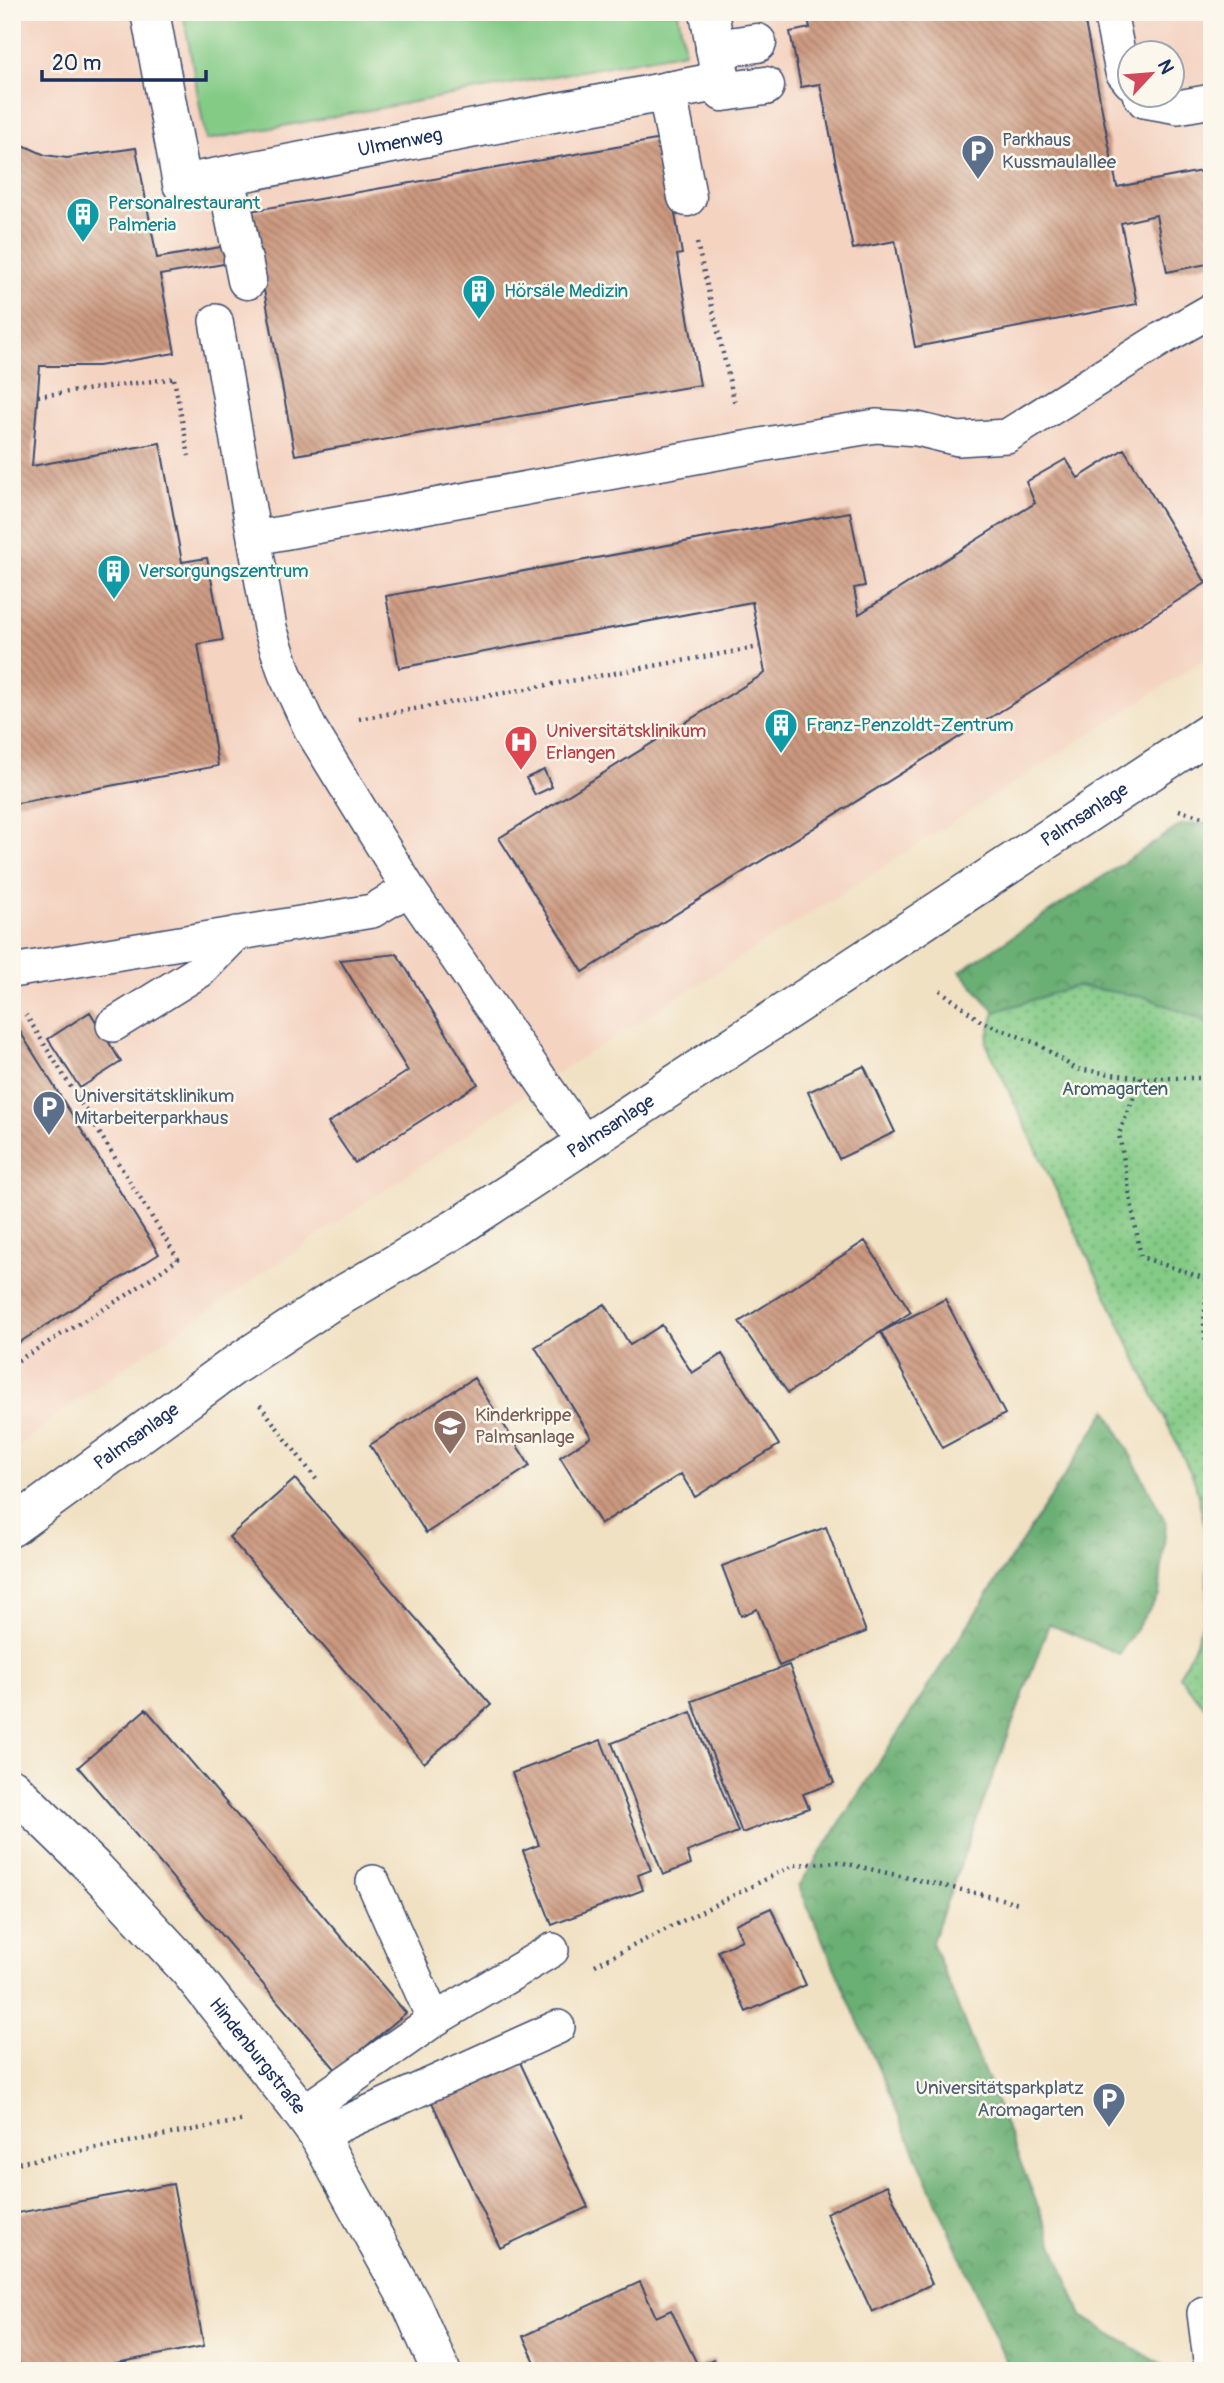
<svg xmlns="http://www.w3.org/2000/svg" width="1224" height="2383" font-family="Pangolin,sans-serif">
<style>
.built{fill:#f4d3c1;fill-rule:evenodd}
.forest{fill:url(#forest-crowns);stroke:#436f68;stroke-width:2}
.park{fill:#84cb86;stroke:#507d72;stroke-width:2}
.garden{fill:url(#garden-dots);stroke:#507d72;stroke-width:2}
.building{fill:url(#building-back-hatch)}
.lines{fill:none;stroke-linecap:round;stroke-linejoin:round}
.lane-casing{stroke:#3b4a6d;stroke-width:36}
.street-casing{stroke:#3b4a6d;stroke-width:41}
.secondary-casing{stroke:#3b4a6d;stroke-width:41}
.path{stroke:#3b4a6d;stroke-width:4.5;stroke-dasharray:2 5;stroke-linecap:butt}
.lane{stroke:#fff;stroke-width:33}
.street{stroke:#fff;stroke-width:38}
.secondary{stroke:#fff;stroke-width:38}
.labels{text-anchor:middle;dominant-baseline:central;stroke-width:5;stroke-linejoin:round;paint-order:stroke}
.service-label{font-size:19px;fill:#4e5e75;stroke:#fbf7ec;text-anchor:start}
.street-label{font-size:19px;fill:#1b2f5e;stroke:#fbf7ec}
.culture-label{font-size:19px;fill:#0d838f;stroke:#fbf7ec;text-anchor:start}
.health-label{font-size:19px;fill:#be3a42;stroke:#fbf7ec;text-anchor:start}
.park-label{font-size:19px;fill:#3a5e6a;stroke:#fbf7ec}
.education-label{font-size:19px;fill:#785e54;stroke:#fbf7ec;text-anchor:start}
</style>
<defs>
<pattern id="forest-crowns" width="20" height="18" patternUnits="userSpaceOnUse" patternTransform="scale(1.75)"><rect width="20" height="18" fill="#6baf73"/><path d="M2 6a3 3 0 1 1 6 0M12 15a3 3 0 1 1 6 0" fill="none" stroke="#578f62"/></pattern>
<pattern id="garden-dots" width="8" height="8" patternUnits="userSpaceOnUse" patternTransform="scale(1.75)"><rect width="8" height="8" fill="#84cb86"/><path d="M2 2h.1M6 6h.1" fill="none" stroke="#6ba571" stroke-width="1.8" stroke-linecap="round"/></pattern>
<pattern id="building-back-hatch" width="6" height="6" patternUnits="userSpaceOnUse" patternTransform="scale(1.75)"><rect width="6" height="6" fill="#cc997f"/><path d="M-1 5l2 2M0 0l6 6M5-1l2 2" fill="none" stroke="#a57d6b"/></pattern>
</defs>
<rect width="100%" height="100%" fill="#fbf7ec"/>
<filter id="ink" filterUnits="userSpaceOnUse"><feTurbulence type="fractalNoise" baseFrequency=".0143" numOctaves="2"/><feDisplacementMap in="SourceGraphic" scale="14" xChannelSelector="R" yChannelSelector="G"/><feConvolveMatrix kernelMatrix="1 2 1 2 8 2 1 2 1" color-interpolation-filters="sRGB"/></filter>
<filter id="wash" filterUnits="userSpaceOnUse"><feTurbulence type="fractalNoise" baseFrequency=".00686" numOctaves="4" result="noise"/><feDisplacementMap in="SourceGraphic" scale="28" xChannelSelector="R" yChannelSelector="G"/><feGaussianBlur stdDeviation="1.57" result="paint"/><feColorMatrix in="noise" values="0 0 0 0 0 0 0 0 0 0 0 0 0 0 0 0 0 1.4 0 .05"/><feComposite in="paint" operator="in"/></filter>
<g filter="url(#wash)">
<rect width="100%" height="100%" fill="#f1e1c3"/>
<path class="built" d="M12,12H1212V655L849,889L543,1082L70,1405L12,1450ZM1130,52H1172V94H1130Z"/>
<path class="forest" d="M1212,819V1024L1145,997L1076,986L995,1012L960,971L1181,825L1205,823Z
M1107,1410L1166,1523L1159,1595L1119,1654L1049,1624L932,1942L1082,2316L1172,2371H1010L799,1886Z"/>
<path class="park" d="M183,12H678L685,52L206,140Z"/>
<path class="garden" d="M1076,986L1145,997L1212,1024V1715L1179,1676L1196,1643L1207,1604V1536L1195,1482L986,1043L995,1012Z"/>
<g id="blocks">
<path class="building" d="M807,12H1083L1117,187L1212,169V263L1167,272L1156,215L1121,223L1137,304L915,347L895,241L853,249L820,84L801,87L790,32L810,28Z
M662,139L682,254L677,255L700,385L295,455L258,258L160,275L175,353L98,366H40L32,466L160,443L182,562L207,558L223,640L198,644L218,766L12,804V140L45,155L67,158L136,148L157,258L255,241L250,211Z
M1124,449L1206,583L583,972L499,838L765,673L752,602L399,668L386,596L850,512L865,586L854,588L859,614L1035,503L1026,482L1066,459L1078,478Z
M544,770L552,787L535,795L526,778Z
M397,954L478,1084L355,1163L328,1123L408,1071L340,960Z
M90,1012L121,1062L80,1088L48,1039Z
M12,1019L159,1254L12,1347Z
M864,1066L895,1132L839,1159L808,1092Z
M865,1241L911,1312L788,1393L739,1322Z
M945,1299L1005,1414L942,1448L881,1332Z
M605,1304L630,1345L662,1325L692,1373L722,1354L779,1445L695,1497L681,1474L601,1524L560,1457L591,1437L535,1347Z
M474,1378L530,1466L426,1533L370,1445Z
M295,1479L491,1705L424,1763L229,1537Z
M826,1527L866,1632L779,1666L757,1609L741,1616L722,1566Z
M789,1665L834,1783L803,1794L809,1808L742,1833L692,1701Z
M146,1709L406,2013L337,2071L78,1767Z
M691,1712L738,1832L687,1852L691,1864L663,1875L612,1743Z
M601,1740L651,1870L638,1875L643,1890L552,1925L523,1851L539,1845L512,1773Z
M771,1908L806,1985L746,2012L718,1951L742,1940L735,1924Z
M517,2056L588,2207L500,2248L429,2096Z
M173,2184L204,2346L75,2371H12V2214Z
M887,2185L932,2284L872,2312L826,2213Z
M640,2282L656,2317L671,2310L698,2366L713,2359L719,2371H539L523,2336Z"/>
</g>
</g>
<g filter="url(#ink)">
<use href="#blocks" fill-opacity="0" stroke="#3b4a6d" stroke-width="2"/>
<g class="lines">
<defs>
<path id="lane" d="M1110,12L1122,72L1130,82
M1139,94L1144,101L1178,107L1212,101
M216,321L270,628L285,674L310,728L409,889L584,1142
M255,538L772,443L876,426L917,429L958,439L1007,436L1163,338L1212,310
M12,971L372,911L409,889
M113,1025L200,971L237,933
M434,2020L552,1950
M302,2113L434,2020L373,1882
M318,2135L558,2027
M1204,2313L1210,2360L1209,2371"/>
<g id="street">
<path id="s1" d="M150,12L182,184L721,81L709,12"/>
<path d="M715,49L757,43"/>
<path d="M721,81L723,92L765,86"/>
<path d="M667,91L687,197"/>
<path d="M226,176L240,244"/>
<path d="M243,260L247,280"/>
<path id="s2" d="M12,1788L94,1868L188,1969L297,2106L318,2135L413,2308L441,2371"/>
</g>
<g id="secondary">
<path id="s3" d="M12,1527L232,1367L332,1301L455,1229L1212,731"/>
</g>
</defs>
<use href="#lane" class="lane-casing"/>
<use href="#street" class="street-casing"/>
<use href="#secondary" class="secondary-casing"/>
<path class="path" d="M697,243L735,404
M174,379L189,456
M38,396L176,378
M359,719L759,647
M1179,810L1212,820
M940,990L982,1022L1038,1044L1076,1069L1141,1078H1212
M1141,1078L1119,1134L1141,1257L1212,1281
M1212,1226L1204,1323L1207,1367L1212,1399
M12,1364L127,1295L178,1259L26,1015
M260,1405L319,1483
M595,1965L794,1865L839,1862L1019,1903
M12,2164L245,2120"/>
<use href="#lane" class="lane"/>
<use href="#street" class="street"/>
<use href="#secondary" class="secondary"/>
</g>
</g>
<defs>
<symbol id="parking-pin" viewBox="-11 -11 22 30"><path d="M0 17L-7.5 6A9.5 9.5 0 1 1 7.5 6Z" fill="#5c6f8a" stroke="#fbf7ec"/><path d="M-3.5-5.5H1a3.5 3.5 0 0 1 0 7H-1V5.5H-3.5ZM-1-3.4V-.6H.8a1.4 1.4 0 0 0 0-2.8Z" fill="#fff"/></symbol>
<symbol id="building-pin" viewBox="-11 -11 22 30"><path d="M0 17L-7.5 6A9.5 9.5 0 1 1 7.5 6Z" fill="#0f9aa8" stroke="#fbf7ec"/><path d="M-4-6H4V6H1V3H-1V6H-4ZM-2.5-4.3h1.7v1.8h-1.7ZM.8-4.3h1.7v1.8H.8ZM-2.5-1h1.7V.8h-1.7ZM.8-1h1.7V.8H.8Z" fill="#fff"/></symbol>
<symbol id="hospital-pin" viewBox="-11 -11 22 30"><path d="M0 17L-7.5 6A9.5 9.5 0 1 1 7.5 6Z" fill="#e0444e" stroke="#fbf7ec"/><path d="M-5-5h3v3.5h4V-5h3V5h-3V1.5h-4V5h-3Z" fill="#fff"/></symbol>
<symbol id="school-pin" viewBox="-11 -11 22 30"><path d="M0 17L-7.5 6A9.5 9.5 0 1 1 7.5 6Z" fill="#8d6e63" stroke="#fbf7ec"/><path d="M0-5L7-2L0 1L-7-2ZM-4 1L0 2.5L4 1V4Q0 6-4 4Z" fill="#fff"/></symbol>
</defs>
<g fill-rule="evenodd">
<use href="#parking-pin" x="959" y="132" width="38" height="52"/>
<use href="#building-pin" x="64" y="195" width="38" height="52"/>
<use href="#building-pin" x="460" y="272" width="38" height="52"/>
<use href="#building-pin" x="95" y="552" width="38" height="52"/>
<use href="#building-pin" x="762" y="706" width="38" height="52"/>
<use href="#hospital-pin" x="502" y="723" width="38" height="52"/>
<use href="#parking-pin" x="30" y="1088" width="38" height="52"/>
<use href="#school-pin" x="431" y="1407" width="38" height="52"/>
<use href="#parking-pin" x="1090" y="2080" width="38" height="52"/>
</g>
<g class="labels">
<g class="service-label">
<text x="1002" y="140">Parkhaus<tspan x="1002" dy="22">Kussmaulallee</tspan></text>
<text x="74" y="1096">Universitätsklinikum<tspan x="74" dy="22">Mitarbeiterparkhaus</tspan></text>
<text x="1084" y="2088" text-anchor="end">Universitätsparkplatz<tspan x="1084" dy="22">Aromagarten</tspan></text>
</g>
<g class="street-label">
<text stroke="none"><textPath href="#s1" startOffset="397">Ulmenweg</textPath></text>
<text stroke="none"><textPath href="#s3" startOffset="1288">Palmsanlage</textPath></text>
<text stroke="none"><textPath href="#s3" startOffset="721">Palmsanlage</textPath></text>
<text stroke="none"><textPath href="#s3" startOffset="154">Palmsanlage</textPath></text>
<text stroke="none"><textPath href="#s2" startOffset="364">Hindenburgstraße</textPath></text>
</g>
<g class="culture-label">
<text x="108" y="203">Personalrestaurant<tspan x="108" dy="22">Palmeria</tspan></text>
<text x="504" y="291">Hörsäle Medizin</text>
<text x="138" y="571">Versorgungszentrum</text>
<text x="806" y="725">Franz-Penzoldt-Zentrum</text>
</g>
<g class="health-label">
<text x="546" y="731">Universitätsklinikum<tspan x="546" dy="22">Erlangen</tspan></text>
</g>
<g class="park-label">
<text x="1115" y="1089">Aromagarten</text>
</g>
<g class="education-label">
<text x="475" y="1415">Kinderkrippe<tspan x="475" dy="22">Palmsanlage</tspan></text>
</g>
</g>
<rect width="1224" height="2383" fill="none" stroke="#fbf7ec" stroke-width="42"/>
<g transform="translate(1151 74) rotate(64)"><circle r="33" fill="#fbf7ec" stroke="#a1a7b3" stroke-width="2"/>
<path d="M0-5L12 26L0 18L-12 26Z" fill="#d1495b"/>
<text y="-10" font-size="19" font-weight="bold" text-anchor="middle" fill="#1b2f5e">N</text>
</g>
<path d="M42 70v10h164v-10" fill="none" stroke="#1b2f5e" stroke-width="3.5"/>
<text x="52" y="70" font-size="21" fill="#1b2f5e" stroke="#fbf7ec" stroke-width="5" paint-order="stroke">20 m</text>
</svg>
